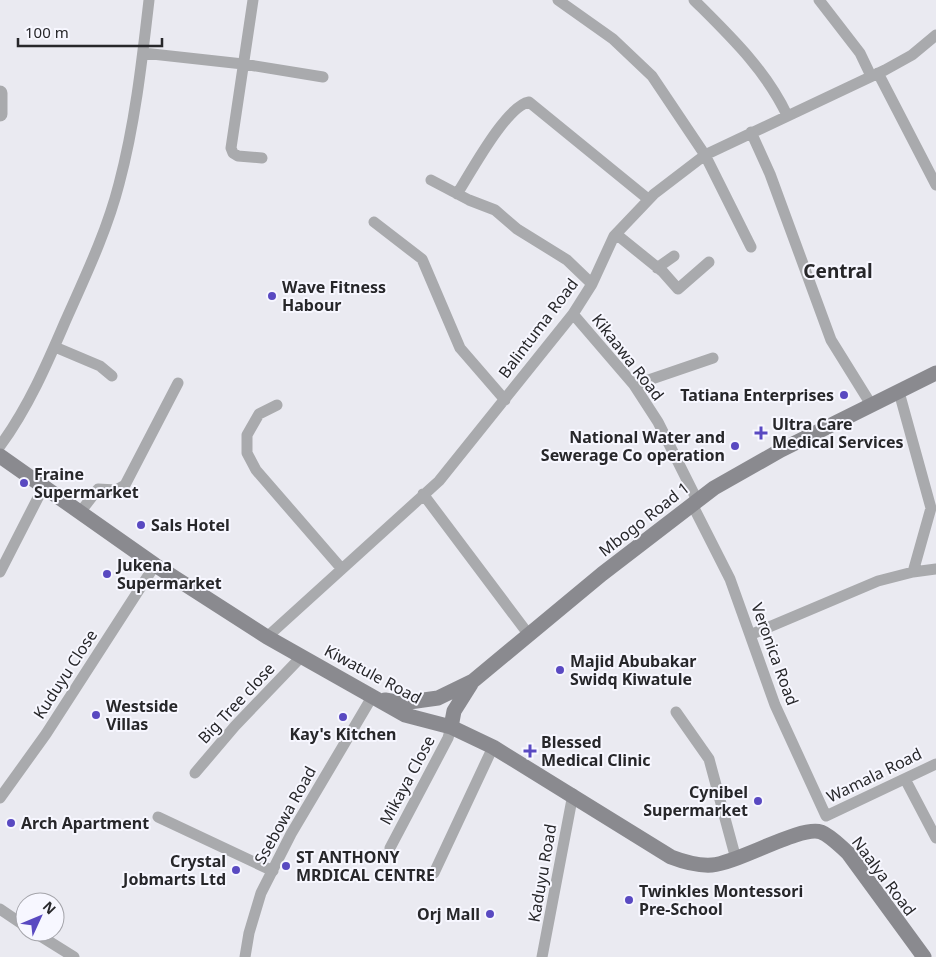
<svg xmlns="http://www.w3.org/2000/svg" width="936" height="957" font-family="'Noto Sans',sans-serif">
<style>
.lines{fill:none;stroke-linecap:round;stroke-linejoin:round}
.minor{stroke:#a9aaad;stroke-width:11}
.tertiary{stroke:#a9aaad;stroke-width:15}
.secondary{stroke:#8a8a8f;stroke-width:15}
.poi-dot{fill:#5949c1;stroke:#f7f7ff;stroke-width:2}
.labels{text-anchor:middle;dominant-baseline:central;stroke-width:4;stroke-linejoin:round;paint-order:stroke}
.poi-label{font-size:16px;font-weight:bold;fill:#27272a;stroke:#f7f7ff;text-anchor:start}
.street-label{font-size:16px;fill:#27272a;stroke:#f7f7ff}
.quarter-label{font-size:19px;font-weight:bold;fill:#27272a;stroke:#f7f7ff}
</style>
<rect width="100%" height="100%" fill="#eaeaf1"/>
<g class="lines">
<path class="minor" d="M253,0L231,148L233,153L238,156L262,158
M558,0L613,39L652,76L705,155L751,247
M694,0C730,36 765,69 787,115
M819,0L860,53L871,76
M143,53L243,64L323,77
M878,73L936,185
M751,132L770,174L831,340L872,406
M431,180L469,200L495,210L517,229L567,260L592,284
M457,194C470,174 506,106 529,102L648,199
M374,222L422,259L460,348L505,400
M616,234L663,272L678,289L709,262
M657,268L674,256
M573,314L634,385L658,422L697,500
M55,347L100,366L112,376
M634,385L713,358
M277,405L259,414L247,435V453L256,470L341,568
M0,446C28,408 47,364 65,322C85,277 107,231 119,184C135,124 142,61 149,0
M423,494L529,635
M692,504L730,579L775,705L826,816
M81,511L98,489L116,490L125,485L178,383
M0,572L44,486
M913,572L936,569
M750,635L878,581L913,572L931,508L899,392
M267,637L439,481L573,314L592,284L614,236L654,194L705,155L885,70L912,55L936,35
M676,712L709,759L736,859
M195,773L235,726L302,656
M905,779L936,838
M0,798L46,734L155,565
M826,816L936,764
M158,817L273,871
M390,848L448,738L451,727
M434,873L493,747
M0,909L25,926
M34,932L74,957
M245,957L249,933L261,893L291,834L372,697
M542,957L573,794"/>
<path class="tertiary" d="M0,93V114"/>
<path class="secondary" d="M0,456L155,565L267,637L405,715L451,727L493,747L671,857C684,862 698,866 712,865C738,863 801,825 821,832C831,836 840,846 848,853L924,957
M385,700L402,703L438,698L473,681L602,574L714,488L781,450L936,373
M451,727L454,711L471,684"/>
</g>
<g class="poi-dot">
<circle cx="272" cy="296" r="5"/>
<circle cx="844" cy="395" r="5"/>
<path d="M758.5 425.5h5v5h5v5h-5v5h-5v-5h-5v-5h5z"/>
<circle cx="735" cy="446" r="5"/>
<circle cx="24" cy="483" r="5"/>
<circle cx="141" cy="525" r="5"/>
<circle cx="107" cy="574" r="5"/>
<circle cx="560" cy="670" r="5"/>
<circle cx="96" cy="715" r="5"/>
<circle cx="343" cy="717" r="5"/>
<path d="M527.5 743.5h5v5h5v5h-5v5h-5v-5h-5v-5h5z"/>
<circle cx="758" cy="801" r="5"/>
<circle cx="11" cy="823" r="5"/>
<circle cx="286" cy="866" r="5"/>
<circle cx="236" cy="870" r="5"/>
<circle cx="629" cy="900" r="5"/>
<circle cx="490" cy="914" r="5"/>
</g>
<g class="labels">
<g class="poi-label">
<text x="282" y="287">Wave Fitness<tspan x="282" dy="18">Habour</tspan></text>
<text x="834" y="395" text-anchor="end">Tatiana Enterprises</text>
<text x="772" y="424">Ultra Care<tspan x="772" dy="18">Medical Services</tspan></text>
<text x="725" y="437" text-anchor="end">National Water and<tspan x="725" dy="18">Sewerage Co operation</tspan></text>
<text x="34" y="474">Fraine<tspan x="34" dy="18">Supermarket</tspan></text>
<text x="151" y="525">Sals Hotel</text>
<text x="117" y="565">Jukena<tspan x="117" dy="18">Supermarket</tspan></text>
<text x="570" y="661">Majid Abubakar<tspan x="570" dy="18">Swidq Kiwatule</tspan></text>
<text x="106" y="706">Westside<tspan x="106" dy="18">Villas</tspan></text>
<text x="343" y="734" text-anchor="middle">Kay's Kitchen</text>
<text x="541" y="742">Blessed<tspan x="541" dy="18">Medical Clinic</tspan></text>
<text x="748" y="792" text-anchor="end">Cynibel<tspan x="748" dy="18">Supermarket</tspan></text>
<text x="21" y="823">Arch Apartment</text>
<text x="296" y="857">ST ANTHONY<tspan x="296" dy="18">MRDICAL CENTRE</tspan></text>
<text x="226" y="861" text-anchor="end">Crystal<tspan x="226" dy="18">Jobmarts Ltd</tspan></text>
<text x="639" y="891">Twinkles Montessori<tspan x="639" dy="18">Pre-School</tspan></text>
<text x="480" y="914" text-anchor="end">Orj Mall</text>
</g>
<g class="street-label">
<text transform="translate(538 328) rotate(-53)">Balintuma Road</text>
<text transform="translate(628 357) rotate(52)">Kikaawa Road</text>
<text transform="translate(644 519) rotate(-38)">Mbogo Road 1</text>
<text transform="translate(775 654) rotate(70)">Veronica Road</text>
<text transform="translate(65 674) rotate(-57)">Kuduyu Close</text>
<text transform="translate(373 674) rotate(28)">Kiwatule Road</text>
<text transform="translate(236 703) rotate(-47)">Big Tree close</text>
<text transform="translate(874 775) rotate(-26)">Wamala Road</text>
<text transform="translate(407 780) rotate(-62)">Mikaya Close</text>
<text transform="translate(285 815) rotate(-61)">Ssebowa Road</text>
<text transform="translate(542 873) rotate(-80)">Kaduyu Road</text>
<text transform="translate(884 876) rotate(53)">Naalya Road</text>
</g>
<g class="quarter-label">
<text x="838" y="271">Central</text>
</g>
</g>
<g transform="translate(40 917) rotate(46)"><circle r="24" fill="#f7f7ff" stroke="#a4a4aa"/>
<path d="M0-4L9 19L0 12L-9 19Z" fill="#5949c1"/>
<text y="-8" font-size="14" font-weight="bold" text-anchor="middle" fill="#27272a">N</text>
</g>
<path d="M18 38v8h144v-8" fill="none" stroke="#27272a" stroke-width="2.5"/>
<text x="25" y="38" font-size="15" fill="#27272a" stroke="#f7f7ff" stroke-width="4" paint-order="stroke">100 m</text>
</svg>
